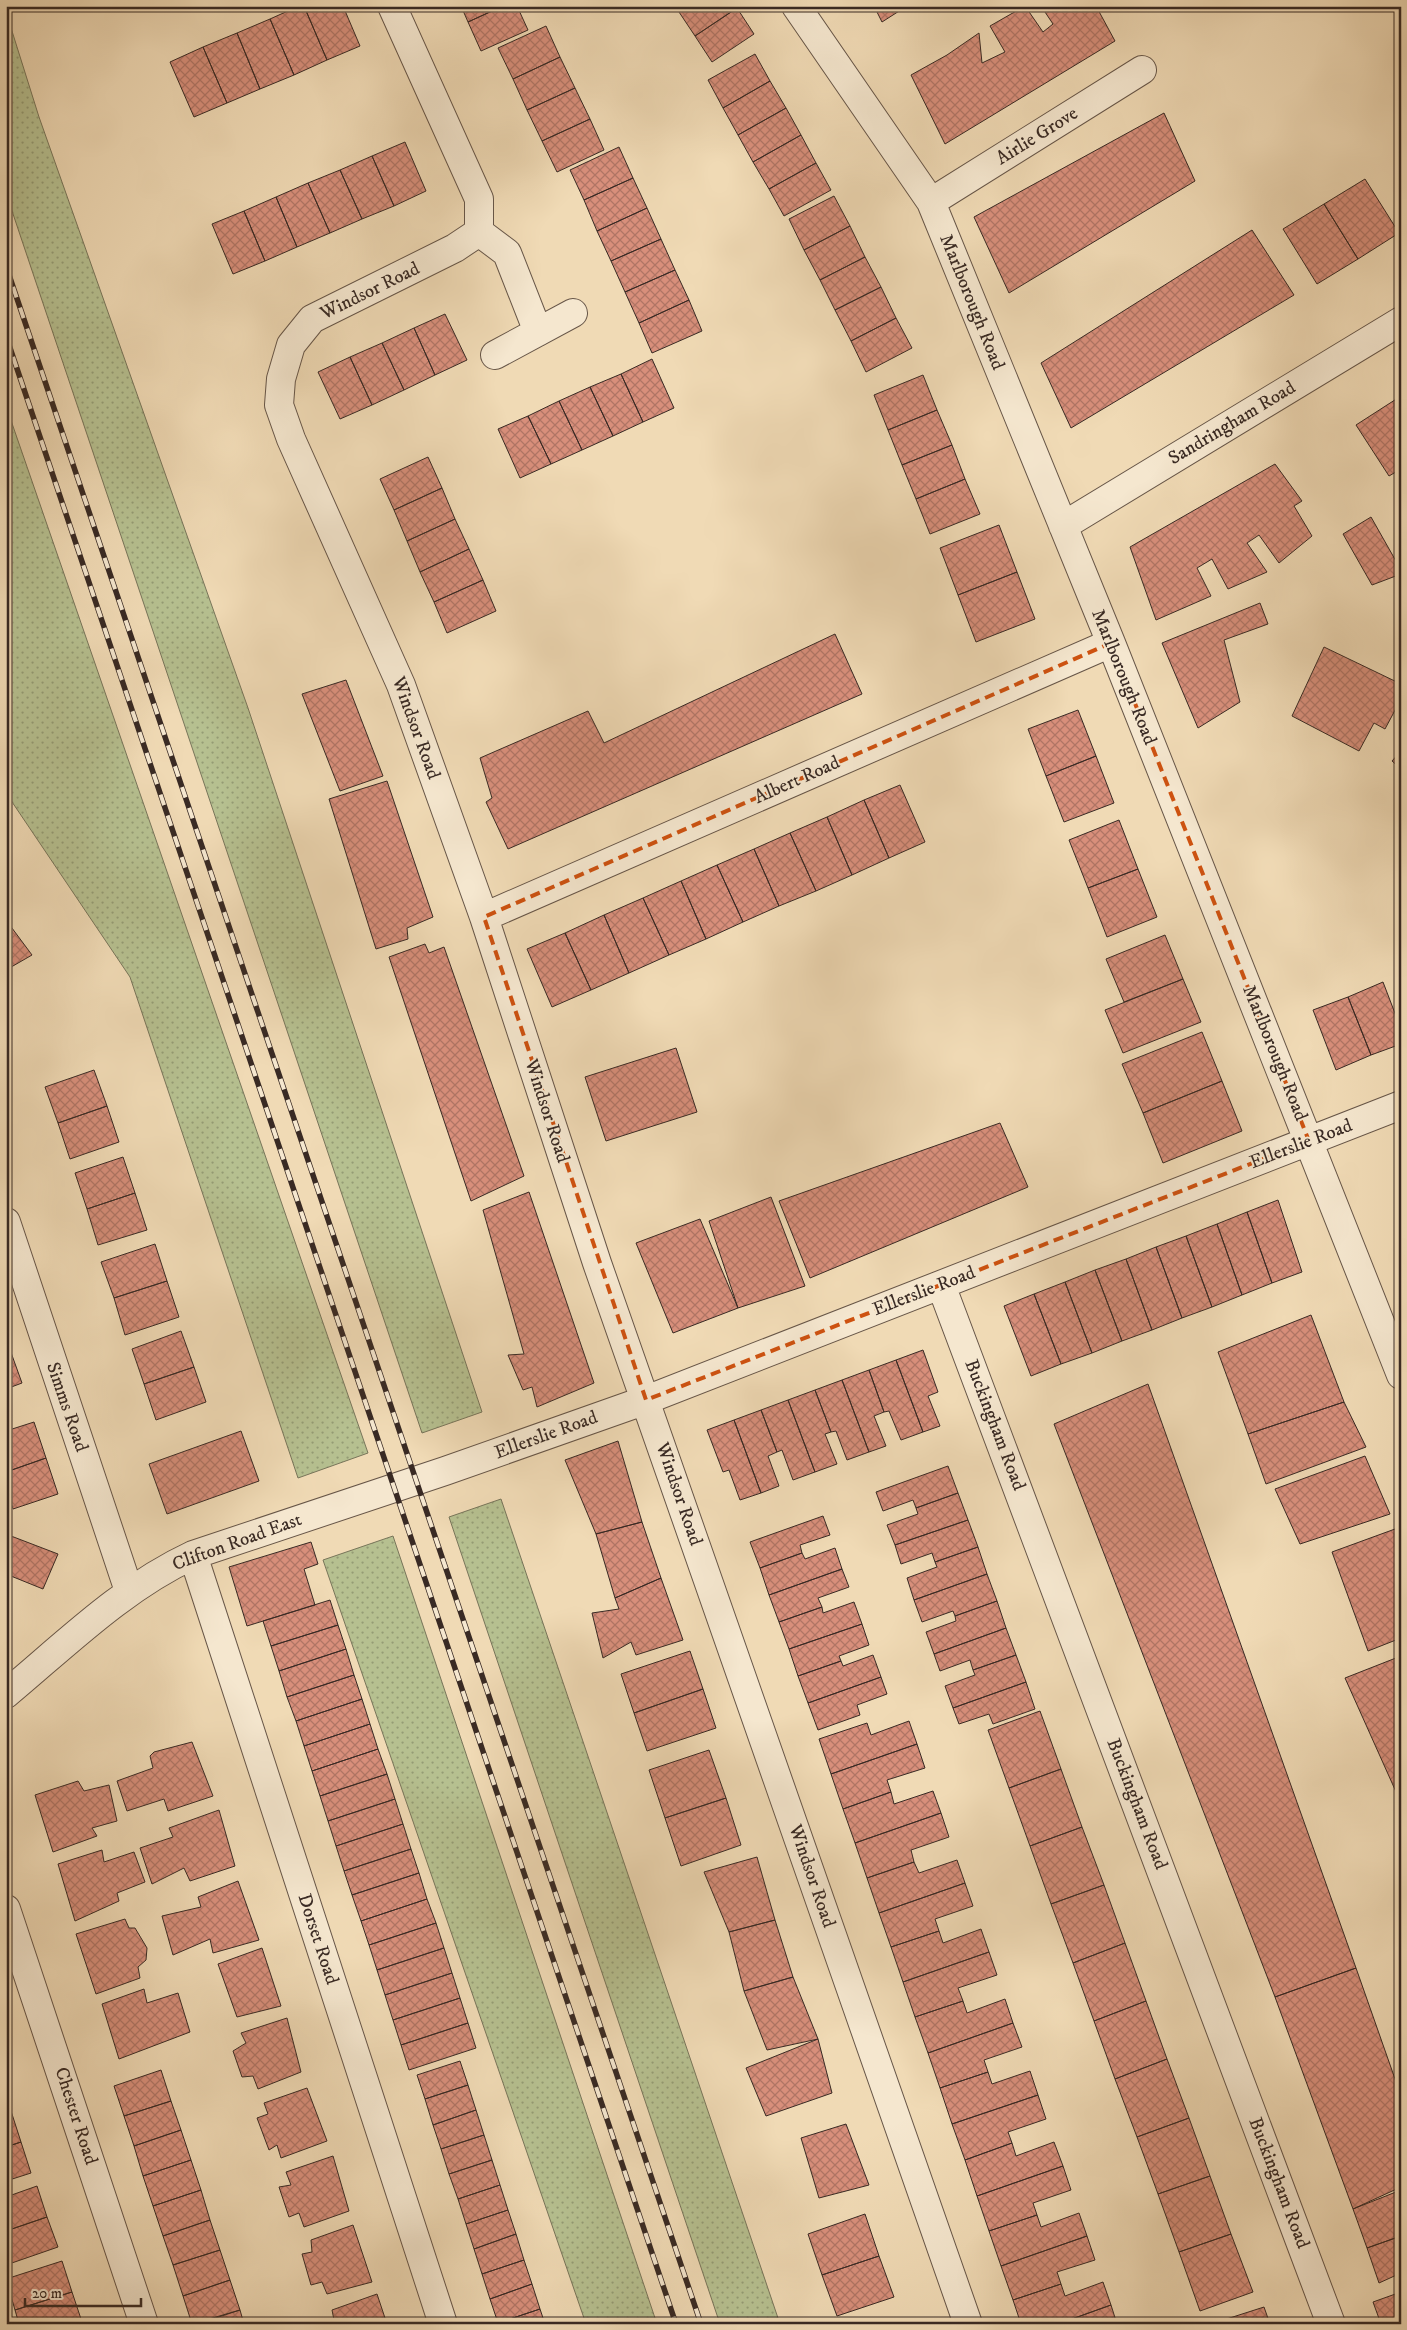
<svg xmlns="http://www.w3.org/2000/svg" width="1407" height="2330" font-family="'IM FELL DW Pica',serif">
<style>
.grass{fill:url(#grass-dots);stroke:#78755a}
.building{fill:url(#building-cross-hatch);stroke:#392a24}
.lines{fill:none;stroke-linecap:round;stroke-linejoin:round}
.street-casing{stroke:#675648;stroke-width:30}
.street{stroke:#f5e7cf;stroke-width:28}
.rail-casing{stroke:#392a24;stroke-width:5.5}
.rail{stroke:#f5e7cf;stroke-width:4;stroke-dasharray:11;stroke-linecap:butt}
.marked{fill:none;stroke:#ce5210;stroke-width:4;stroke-dasharray:10 6;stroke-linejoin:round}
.labels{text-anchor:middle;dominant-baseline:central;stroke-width:4;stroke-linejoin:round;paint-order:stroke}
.street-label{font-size:19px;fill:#392a24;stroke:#f5e7cf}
</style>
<defs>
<pattern id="grass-dots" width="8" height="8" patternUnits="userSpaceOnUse" patternTransform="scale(1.25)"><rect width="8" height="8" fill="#b6c090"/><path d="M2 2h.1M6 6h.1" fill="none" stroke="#959c75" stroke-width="1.8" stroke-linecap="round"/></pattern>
<pattern id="building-cross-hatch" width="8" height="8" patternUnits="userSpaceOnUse" patternTransform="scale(1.25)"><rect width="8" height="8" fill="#d88f7b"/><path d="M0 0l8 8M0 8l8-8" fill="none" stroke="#b07565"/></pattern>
</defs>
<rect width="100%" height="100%" fill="#f0dab5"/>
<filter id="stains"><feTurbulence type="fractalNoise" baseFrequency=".004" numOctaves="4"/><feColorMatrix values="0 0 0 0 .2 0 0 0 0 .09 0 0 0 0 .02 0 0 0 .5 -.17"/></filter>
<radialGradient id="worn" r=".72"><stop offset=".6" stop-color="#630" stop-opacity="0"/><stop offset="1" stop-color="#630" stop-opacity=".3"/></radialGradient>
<path class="grass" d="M6,12L39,117L248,708L482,1412L422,1433L6,193Z
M6,406L368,1453L298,1478L130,977L6,793Z
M501,1499L780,2324H720L449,1517Z
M393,1536L657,2324H586L323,1560Z"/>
<path class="building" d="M299,6H304L327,60L294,75L270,19Z
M304,6H343L360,46L327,60Z
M461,6H503L468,22Z
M503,6H517L528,30L481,51L468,22Z
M682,6H735L737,8L695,36L677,9Z
M874,6H907L882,22Z
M1025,6L1043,32L1053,24L1041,6H1096L1115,41L945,144L911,75L947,55L979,33L982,63L1005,52L990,26Z
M737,8L754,34L712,62L695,36Z
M270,19L294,75L260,89L237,33Z
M546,26L560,57L513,79L498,48Z
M237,33L260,89L227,103L203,47Z
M203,47L227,103L194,117L170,62Z
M755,54L770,81L723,108L708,80Z
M560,57L575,88L527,110L513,79Z
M770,81L786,108L738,135L723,108Z
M575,88L590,119L542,141L527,110Z
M786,108L801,135L753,162L738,135Z
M1164,113L1195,181L1009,293L974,217Z
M590,119L604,150L557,172L542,141Z
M801,135L816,163L769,189L753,162Z
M405,142L426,191L394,206L372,156Z
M619,147L633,178L584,200L570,170Z
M372,156L394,206L362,219L340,170Z
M816,163L831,190L784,216L769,189Z
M340,170L362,219L330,233L308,183Z
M633,178L647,208L597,231L584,200Z
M1365,179L1399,233L1358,259L1324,204Z
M308,183L330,233L297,247L276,197Z
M834,196L850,226L804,250L789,219Z
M276,197L297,247L265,261L244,211Z
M1324,204L1358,259L1317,284L1283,229Z
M647,208L661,239L611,261L597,231Z
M244,211L265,261L233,274L212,224Z
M850,226L865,257L820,280L804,250Z
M1252,230L1294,295L1071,428L1041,363Z
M661,239L675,270L625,292L611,261Z
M865,257L881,287L835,310L820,280Z
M675,270L689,300L639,323L625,292Z
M881,287L896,318L851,341L835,310Z
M689,300L702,331L652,353L639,323Z
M445,314L467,360L435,375L414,328Z
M896,318L912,348L866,372L851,341Z
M414,328L435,375L404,390L382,343Z
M382,343L404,390L372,405L350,357Z
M350,357L372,405L340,419L318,372Z
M652,359L674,408L643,422L621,374Z
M621,374L643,422L613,436L590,387Z
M923,375L937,410L888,430L874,395Z
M590,387L613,436L582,450L559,401Z
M1401,396V469L1389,476L1356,425Z
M559,401L582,450L551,464L528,416Z
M937,410L952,445L902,465L888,430Z
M528,416L551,464L520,478L498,429Z
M952,445L965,479L916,499L902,465Z
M428,457L442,488L394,510L380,479Z
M1275,464L1302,501L1294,506L1312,536L1279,563L1259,535L1247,543L1267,572L1228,589L1212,559L1197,568L1211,596L1156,620L1130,547Z
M965,479L980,514L930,534L916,499Z
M442,488L455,519L407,541L394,510Z
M1371,517L1401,570V574L1372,585L1343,534Z
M455,519L469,549L420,572L407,541Z
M999,525L1017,572L958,595L940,548Z
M469,549L483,580L434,602L420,572Z
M1017,572L1035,619L976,642L958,595Z
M483,580L496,611L447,633L434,602Z
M1260,603L1268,624L1224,640L1240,702L1198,728L1162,643Z
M835,634L862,694L508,849L486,802L492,798L480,758L588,711L604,743Z
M1324,647L1401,684V699L1385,729L1374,723L1359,751L1292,716Z
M346,680L383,776L340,791L302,694Z
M1078,710L1096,756L1046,776L1028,729Z
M1401,751V769L1392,761Z
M1096,756L1114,803L1064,822L1046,776Z
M387,781L433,917L407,928L408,939L376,949L329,799Z
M900,785L925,842L889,858L864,800Z
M864,800L889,858L852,875L827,817Z
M827,817L852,875L816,891L790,833Z
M1119,820L1138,869L1088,888L1069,840Z
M790,833L816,891L779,906L754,849Z
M754,849L779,906L743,922L717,865Z
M717,865L743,922L706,939L681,881Z
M1138,869L1157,917L1107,937L1088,888Z
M681,881L706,939L669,955L643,898Z
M643,898L669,955L629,973L604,915Z
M604,915L629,973L591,990L565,933Z
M6,920L32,955L6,970Z
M565,933L591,990L552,1007L527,949Z
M1165,935L1183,979L1124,1002L1106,959Z
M425,944L429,953L444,947L524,1176L471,1201L389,957Z
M1183,979L1201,1022L1123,1053L1105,1010Z
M1383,982L1401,1029V1044L1371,1055L1348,997Z
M1348,997L1371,1055L1336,1070L1313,1010Z
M1202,1032L1222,1081L1143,1113L1122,1064Z
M676,1048L697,1112L606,1141L585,1077Z
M94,1070L107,1106L58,1123L45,1087Z
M1222,1081L1242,1131L1163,1163L1143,1113Z
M107,1106L119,1142L70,1159L58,1123Z
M1000,1123L1028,1187L810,1278L779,1201Z
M123,1157L135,1193L87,1209L75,1173Z
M529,1192L594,1383L537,1407L532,1387L523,1390L508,1355L524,1354L483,1210Z
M135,1193L147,1230L98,1245L87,1209Z
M771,1197L805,1286L738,1308L709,1221Z
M1278,1200L1302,1272L1272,1283L1247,1212Z
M1247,1212L1272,1283L1242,1295L1217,1224Z
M700,1219L738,1308L673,1333L636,1243Z
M1217,1224L1242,1295L1212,1307L1186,1236Z
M1186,1236L1212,1307L1182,1318L1156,1247Z
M155,1244L167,1281L114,1298L101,1262Z
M1156,1247L1182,1318L1152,1330L1126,1259Z
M1126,1259L1152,1330L1122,1341L1095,1270Z
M1095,1270L1122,1341L1092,1353L1065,1282Z
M167,1281L179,1317L125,1335L114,1298Z
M1065,1282L1092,1353L1061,1364L1034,1294Z
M1034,1294L1061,1364L1031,1376L1004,1306Z
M1311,1315L1344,1402L1248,1434L1218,1352Z
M181,1331L194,1367L144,1384L132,1349Z
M9,1347L22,1383L6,1389V1348Z
M923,1350L938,1392L928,1396L940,1426L923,1432L896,1360Z
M896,1360L923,1432L901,1440L889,1411L884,1412L869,1370Z
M194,1367L206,1402L156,1420L144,1384Z
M869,1370L884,1412L874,1416L886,1446L869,1452L842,1380Z
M842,1380L869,1452L847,1460L836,1431L831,1432L815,1390Z
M1148,1384L1356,1968L1275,1997L1054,1424Z
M815,1390L831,1432L825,1434L837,1464L815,1472L788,1400Z
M788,1400L815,1472L793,1480L782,1450L777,1452L761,1410Z
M1344,1402L1366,1447L1266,1484L1248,1434Z
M761,1410L777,1452L768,1456L779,1486L761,1493L734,1420Z
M734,1420L761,1493L740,1500L729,1470L723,1472L707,1430Z
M34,1422L46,1458L6,1472V1431Z
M241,1431L259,1481L167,1514L149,1464Z
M618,1441L642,1522L596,1534L565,1460Z
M1365,1456L1390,1514L1300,1544L1275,1489Z
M46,1458L58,1494L13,1509L6,1488V1472Z
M948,1466L958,1493L916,1508L913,1500L883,1511L876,1492Z
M958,1493L968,1520L895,1545L887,1525L918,1514L916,1508Z
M823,1516L830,1535L800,1545L802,1553L760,1568L750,1542Z
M968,1520L978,1547L935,1562L932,1553L901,1564L895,1545Z
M642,1522L661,1578L615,1598L596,1534Z
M1395,1529L1401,1544V1638L1368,1651L1332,1552Z
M11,1536L58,1554L43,1589L6,1574V1548Z
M311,1542L318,1564L304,1569L315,1605L247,1626L229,1567Z
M978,1547L987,1574L914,1600L907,1578L937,1567L935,1562Z
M835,1548L842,1569L769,1595L760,1568L802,1553L805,1559Z
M842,1569L849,1587L818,1598L822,1607L779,1622L769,1595Z
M987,1574L997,1601L955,1616L953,1611L922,1622L914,1600Z
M661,1578L683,1640L636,1655L631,1642L603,1658L592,1613L619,1609L615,1598Z
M330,1600L338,1625L271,1646L263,1621Z
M997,1601L1006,1628L934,1654L926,1632L956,1621L955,1616Z
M854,1602L862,1624L789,1649L779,1622L822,1607L823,1613Z
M862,1624L869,1645L839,1656L841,1661L798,1676L789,1649Z
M338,1625L346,1649L279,1671L271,1646Z
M1006,1628L1016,1655L973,1670L970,1660L940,1671L934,1654Z
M346,1649L354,1675L287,1697L279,1671Z
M690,1651L703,1689L634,1713L621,1674Z
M873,1655L881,1677L808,1703L798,1676L841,1661L843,1666Z
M1016,1655L1026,1682L953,1708L945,1686L975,1675L973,1670Z
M1401,1656V1803L1345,1678Z
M354,1675L362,1699L296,1721L287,1697Z
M881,1677L887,1694L857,1705L860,1715L818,1730L808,1703Z
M1026,1682L1035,1709L993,1724L989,1714L959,1724L953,1708Z
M703,1689L716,1728L647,1751L634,1713Z
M362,1699L370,1724L304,1746L296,1721Z
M1040,1711L1061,1769L1009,1788L988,1730Z
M909,1721L917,1744L831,1774L819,1739L867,1723L871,1735Z
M370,1724L378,1749L312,1771L304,1746Z
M192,1742L213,1796L168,1811L164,1799L127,1811L117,1781L153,1768L150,1756L154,1752Z
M917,1744L925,1768L887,1780L891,1792L843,1809L831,1774Z
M378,1749L387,1774L320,1796L312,1771Z
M709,1750L726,1798L665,1818L649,1770Z
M1061,1769L1082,1827L1030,1846L1009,1788Z
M387,1774L395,1799L328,1821L320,1796Z
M78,1781L84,1791L109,1785L117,1821L92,1828L97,1836L53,1852L35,1795Z
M933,1791L941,1813L855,1843L843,1809L891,1792L894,1804Z
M726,1798L741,1845L681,1866L665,1818Z
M395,1799L403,1824L336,1846L328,1821Z
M219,1810L235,1866L190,1881L184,1868L152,1884L140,1848L173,1837L169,1828Z
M941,1813L949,1837L911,1850L914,1862L867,1878L855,1843Z
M403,1824L411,1849L344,1871L336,1846Z
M1082,1827L1104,1885L1051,1904L1030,1846Z
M411,1849L419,1873L352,1895L344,1871Z
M102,1850L104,1862L134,1852L145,1882L117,1893L119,1901L75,1921L58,1864Z
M757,1857L775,1920L729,1932L704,1872Z
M957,1860L965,1883L879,1913L867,1878L914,1862L919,1873Z
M419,1873L427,1899L361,1921L352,1895Z
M238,1881L259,1940L213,1953L210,1939L173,1955L162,1916L201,1907L198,1897Z
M965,1883L973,1906L935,1919L939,1931L891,1947L879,1913Z
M1104,1885L1125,1943L1073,1963L1051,1904Z
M427,1899L436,1923L369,1945L361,1921Z
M125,1919L129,1928H135L147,1948L146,1960L138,1967L140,1978L96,1994L76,1934Z
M775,1920L793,1977L744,1991L729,1932Z
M436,1923L444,1948L377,1970L369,1945Z
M981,1929L989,1952L903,1982L891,1947L939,1931L943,1943Z
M1125,1943L1146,2001L1094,2021L1073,1963Z
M262,1948L281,2006L237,2017L218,1964Z
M444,1948L452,1973L385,1995L377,1970Z
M989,1952L997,1975L958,1988L963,2001L915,2017L903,1982Z
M1356,1968L1401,2096V2187L1353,2209L1275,1997Z
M452,1973L460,1998L393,2020L385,1995Z
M793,1977L818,2039L767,2050L744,1991Z
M144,1989L147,2003L178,1993L190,2032L119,2059L102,2004Z
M460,1998L468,2023L401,2045L393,2020Z
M1005,1999L1013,2023L928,2053L915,2017L963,2001L967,2013Z
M1146,2001L1167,2059L1115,2079L1094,2021Z
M287,2018L301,2072L258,2089L253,2076L242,2077L233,2051L246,2043L241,2033Z
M468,2023L476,2048L409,2070L401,2045Z
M1013,2023L1022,2047L984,2060L988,2072L940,2088L928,2053Z
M818,2039L832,2093L766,2116L746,2068Z
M1167,2059L1189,2118L1137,2137L1115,2079Z
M460,2061L468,2085L425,2099L417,2075Z
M161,2070L171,2101L124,2116L114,2086Z
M1030,2071L1038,2095L952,2124L940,2088L988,2072L992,2084Z
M468,2085L476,2110L433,2125L425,2099Z
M307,2088L327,2141L281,2158L277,2145L269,2150L257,2118L268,2114L264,2103Z
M1038,2095L1046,2119L1008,2132L1012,2143L965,2160L952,2124Z
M171,2101L181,2130L134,2146L124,2116Z
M476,2110L484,2135L441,2149L433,2125Z
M11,2111L21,2142L6,2147V2113Z
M1189,2118L1210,2176L1158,2194L1137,2137Z
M846,2124L869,2185L819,2198L801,2138Z
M181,2130L191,2160L143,2176L134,2146Z
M484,2135L492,2160L449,2174L441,2149Z
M21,2142L31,2173L6,2181V2147Z
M1054,2142L1063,2166L977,2196L965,2160L1012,2143L1016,2156Z
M333,2156L349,2211L304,2227L299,2213L289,2217L279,2187L291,2185L286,2172Z
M191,2160L201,2190L153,2206L143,2176Z
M492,2160L500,2185L458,2199L449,2174Z
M1063,2166L1071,2190L1033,2203L1037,2215L989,2231L977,2196Z
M1210,2176L1231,2234L1179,2252L1158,2194Z
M500,2185L508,2210L466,2224L458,2199Z
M37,2186L47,2217L6,2231V2197Z
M201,2190L210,2220L163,2236L153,2206Z
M1401,2190V2236L1367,2248L1353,2209Z
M508,2210L516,2234L474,2249L466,2224Z
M1079,2213L1087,2236L1001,2266L989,2231L1037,2215L1041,2227Z
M865,2214L879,2256L822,2275L808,2234Z
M47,2217L58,2247L6,2265V2231Z
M210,2220L220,2250L173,2265L163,2236Z
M353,2225L372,2282L327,2294L322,2282L311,2285L302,2254L312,2252L311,2240Z
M516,2234L524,2260L482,2274L474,2249Z
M1231,2234L1253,2292L1200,2311L1179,2252Z
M1087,2236L1095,2260L1057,2272L1061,2284L1013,2300L1001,2266Z
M1401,2236V2273L1379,2283L1367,2248Z
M220,2250L230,2280L183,2296L173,2265Z
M879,2256L894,2297L837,2316L822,2275Z
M524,2260L532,2284L490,2299L482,2274Z
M62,2261L72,2292L15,2310L6,2279Z
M230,2280L240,2310L192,2324L183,2296Z
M1103,2282L1111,2305L1058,2324H1021L1013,2300L1061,2284L1065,2296Z
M532,2284L540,2309L498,2323L490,2299Z
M72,2292L82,2322L19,2324L15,2310Z
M1401,2292V2324H1381L1373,2302Z
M377,2294L387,2324H325L334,2320L332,2310Z
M1111,2305L1117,2324H1058Z
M1264,2307L1270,2324H1211Z
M540,2309L545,2324H498V2323Z
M240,2310L244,2324H197Z"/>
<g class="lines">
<defs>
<path id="street" d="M392,6L479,199V232L455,248L312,319L291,345L281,379L279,405L291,439L401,685L484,917L597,1263L968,2324
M796,6L931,202L1111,643L1401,1375
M931,202L1142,70
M479,232L507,253L538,332
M495,355L573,313
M1063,526L1401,321
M484,917L1111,643
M6,1222L129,1591
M941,1285L1331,2324
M193,1555L443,2324
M6,1694C66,1644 122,1588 193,1555L445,1471L646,1400L1401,1105
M6,1909L144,2324"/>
</defs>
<use href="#street" class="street-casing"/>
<use href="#street" class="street"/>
<defs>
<path id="rail" d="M6,266L701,2324
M6,336L676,2324"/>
</defs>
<use href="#rail" class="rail-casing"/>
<use href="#rail" class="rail"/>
</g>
<path class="marked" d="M1111,643L1309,1141L646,1400L484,917Z"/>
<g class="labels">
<g class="street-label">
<text transform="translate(1037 136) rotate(-32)">Airlie Grove</text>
<text transform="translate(370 291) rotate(-26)">Windsor Road</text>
<text transform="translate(972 302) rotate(68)">Marlborough Road</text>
<text transform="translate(1232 423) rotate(-31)">Sandringham Road</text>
<text transform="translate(1124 677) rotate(68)">Marlborough Road</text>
<text transform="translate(416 728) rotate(70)">Windsor Road</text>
<text transform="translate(797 780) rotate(-24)">Albert Road</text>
<text transform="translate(1275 1053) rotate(68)">Marlborough Road</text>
<text transform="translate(547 1111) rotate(72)">Windsor Road</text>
<text transform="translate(1301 1144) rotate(-21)">Ellerslie Road</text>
<text transform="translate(924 1291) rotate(-21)">Ellerslie Road</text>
<text transform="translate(67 1407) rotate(71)">Simms Road</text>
<text transform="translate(995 1425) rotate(69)">Buckingham Road</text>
<text transform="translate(546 1435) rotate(-20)">Ellerslie Road</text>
<text transform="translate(679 1494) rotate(71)">Windsor Road</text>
<text transform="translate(237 1542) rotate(-20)">Clifton Road East</text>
<text transform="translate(1137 1804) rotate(69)">Buckingham Road</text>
<text transform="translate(812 1876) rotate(71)">Windsor Road</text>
<text transform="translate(318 1939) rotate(72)">Dorset Road</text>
<text transform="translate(76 2116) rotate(72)">Chester Road</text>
<text transform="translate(1279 2183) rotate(69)">Buckingham Road</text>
</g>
</g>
<rect width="1407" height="2330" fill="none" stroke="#f0dab5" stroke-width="25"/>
<rect x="8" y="8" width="1392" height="2315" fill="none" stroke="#392a24" stroke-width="2.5"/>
<rect x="12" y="12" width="1382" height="2305" fill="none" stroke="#392a24"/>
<path d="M25 2298v8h116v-8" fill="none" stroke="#392a24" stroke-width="2.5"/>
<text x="32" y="2298" font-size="15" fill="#392a24" stroke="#f5e7cf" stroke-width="4" paint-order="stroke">20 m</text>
<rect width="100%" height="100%" filter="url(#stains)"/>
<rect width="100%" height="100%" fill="url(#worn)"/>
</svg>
